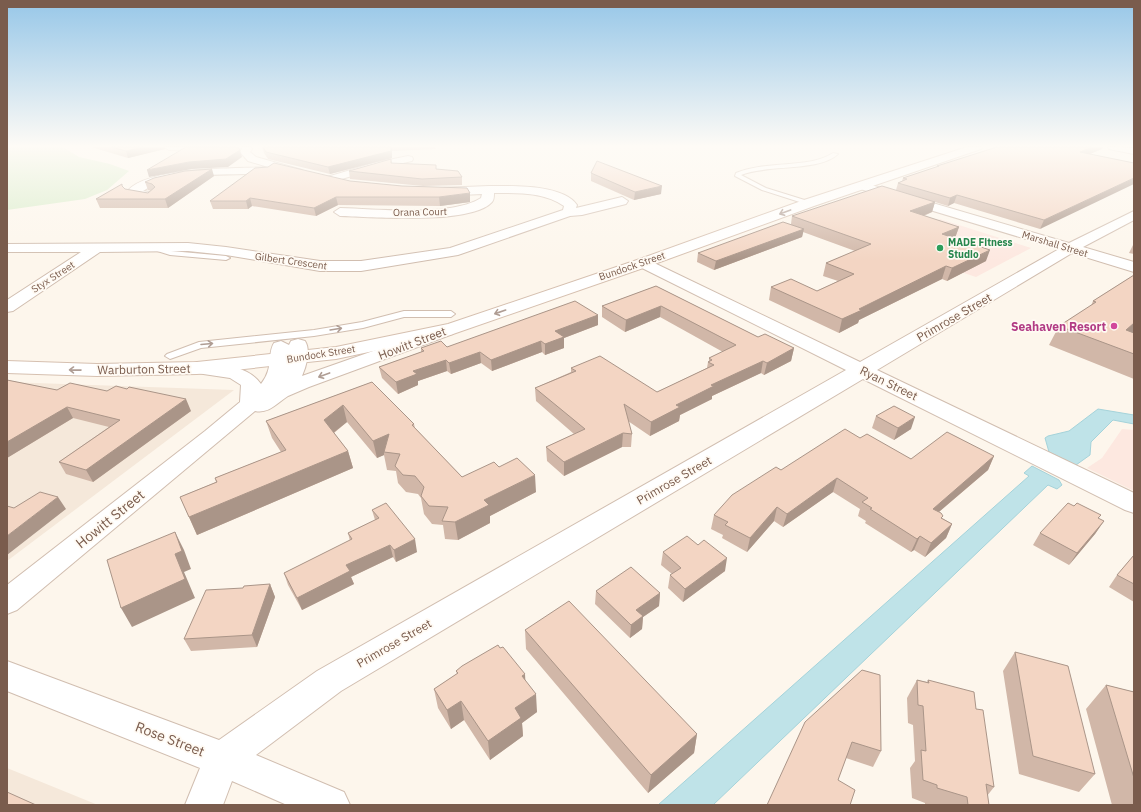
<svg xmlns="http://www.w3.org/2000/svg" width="1141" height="812" font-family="'IBM Plex Sans',sans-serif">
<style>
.residential{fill:#f5e8da}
.commercial{fill:#fde8e0}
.green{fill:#d8ecc9}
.water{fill:#bfe3e8;stroke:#a5d3da}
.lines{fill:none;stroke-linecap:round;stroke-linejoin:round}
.lane-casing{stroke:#d1beb0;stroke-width:2}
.street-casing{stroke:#d1beb0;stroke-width:2}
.secondary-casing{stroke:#d6c0b0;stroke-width:2}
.lane{fill:#fff;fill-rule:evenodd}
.street{fill:#fff;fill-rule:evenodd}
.secondary{fill:#fff;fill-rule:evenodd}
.wall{fill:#d1b7a8}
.shaded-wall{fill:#aa9588}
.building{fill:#f3d5c3;stroke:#aa9588}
.oneway{stroke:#af9d94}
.leisure-dot{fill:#2e9e5b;stroke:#fffaf3;stroke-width:1.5}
.hotel-dot{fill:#d1479c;stroke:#fffaf3;stroke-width:1.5}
.labels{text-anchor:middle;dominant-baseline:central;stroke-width:3.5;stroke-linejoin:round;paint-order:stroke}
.far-street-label{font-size:10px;fill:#7a5c4d;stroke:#fffaf3}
.far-leisure-label{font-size:10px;font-weight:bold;fill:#27864d;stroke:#fffaf3;text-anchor:start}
.street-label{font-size:12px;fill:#7a5c4d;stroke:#fffaf3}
.hotel-label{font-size:12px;font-weight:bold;fill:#b23c85;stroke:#fffaf3;text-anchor:end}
.near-street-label{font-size:14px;fill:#7a5c4d;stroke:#fffaf3}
</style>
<rect width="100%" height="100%" fill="#fdf6ec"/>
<path class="residential" d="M7,382L234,390L7,561Z
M7,768L98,805H7Z"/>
<path class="commercial" d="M940,219L1031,248L976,277L879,245Z
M1122,429L1134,430V491L1087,468L1102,458Z"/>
<path class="green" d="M11,147H63L79,157L110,164L129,171L107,190L85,199L7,210V149Z"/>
<path class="water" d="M1098,409L1134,415V424L1113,420L1091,442L1090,455L1076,465L1049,452L1045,438L1048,436L1069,431Z
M1032,466L1059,480L1062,485L1057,489L1048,485L713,805H658L1029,476L1024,473Z"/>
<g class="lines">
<defs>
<path id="lane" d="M833,153L838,154C819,172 768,164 741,175L766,188L811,202L812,203L809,205L762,190L735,176L736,173C767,160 809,169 833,153Z
M151,245H157L171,251L226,256L230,258L226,260L170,255L151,249Z
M404,311H451L455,314L451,317H404L363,328L314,336L201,348L170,359L165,356L167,354L199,342L314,330L362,322Z"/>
<path id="street" d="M164,147H217L218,148L213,151L169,150Z
M243,147H251L252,149L250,152L256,157L302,170L304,172L298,175L275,169L274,172L270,173C233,176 174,170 143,191L155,193L157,196L151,200L128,196L126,193C144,166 237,169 268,167L248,161L240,152Z
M1108,147L1134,148V154L1109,149Z
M408,156L412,157L413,159L412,161L380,168L331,182L325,179L327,177L374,163Z
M861,182L1069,243L1134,211V220L1083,247L1134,262V272L1072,253L877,370L1134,493V513L1125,510L863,379L341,691L256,755L344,792L350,805H287L232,781L223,805H185L200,768L7,691V661L219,740L317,671L846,370L638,266L636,263L638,260H648L860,362L1059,249L857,188L855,186L857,184Z
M489,186C512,186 563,184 577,205L576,208L622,197L628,201L626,204L582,215L570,216L458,255L361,271H320L226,255L188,251L100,252L13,311L7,312V300L81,252H7V244L188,243L226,247L320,261H361L450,248L563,210L564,206C544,192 518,193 494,193C494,196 494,200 492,202C472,225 370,217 340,216L334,212L340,208C377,209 451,217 481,198L482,194L440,196L434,192L440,188Z
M447,325L453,326L456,330L453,334L309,387C302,390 295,393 288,396C277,403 269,414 255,411L17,610L7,614V585L205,431L240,402L241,385L230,378L190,372L187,368L190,364L197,362C219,365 247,364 261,384C274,368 267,354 274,343L281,341L289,345L291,341L298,339L305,341C311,350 306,367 302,376Z"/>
<path id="secondary" d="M967,147H982L981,149L814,206L649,266L453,334L336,359L197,374L97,376L7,373V361L97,364L197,362L336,347L448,324L637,260L804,200Z"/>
</defs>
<use href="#lane" class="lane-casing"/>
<use href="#street" class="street-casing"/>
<use href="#secondary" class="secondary-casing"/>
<use href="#lane" class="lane"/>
<use href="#street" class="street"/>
<use href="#secondary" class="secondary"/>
</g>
<path class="wall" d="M91,147H164L165,149L128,158Z
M262,147H438H435L436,149L392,151V158L330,174L268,159L264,153Z
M1102,149L1090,154L1040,229L954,203L948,206L935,202L932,212L924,216L959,227L955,238L986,261L947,281L942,279L859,320L858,323L839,333L769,300L771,287L817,291L838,281L823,276L826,263L855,251L803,232L802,237L714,270L697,262L698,253L791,224L792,216L896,190L898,183L902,181L903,178L937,167V166Z
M391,159L392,163L436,169L462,177V185L423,186L350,179L349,171Z
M591,173L661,194L634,200L591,181Z
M214,176L168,208H100L96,199L124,189L148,193L151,191L148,190L145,182Z
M350,181L470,202L440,206L338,205L316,216L252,206L248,209H213L210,201Z
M1133,245H1134V254L1129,253Z
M1134,275V379L1049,345L1059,326L1091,306L1093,301Z
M656,286L758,337L794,348L791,361L764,375L761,373L712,396V399L680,415L679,421L650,436L628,421L632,434L631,447H622L564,476L547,461L546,447L574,434L536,401L535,388L571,372V368L657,392L707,368L708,362L709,361V358L723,352L660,317L625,332L602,317V306Z
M598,315V325L564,338V348L545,355L542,352L492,371L481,363L451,374L447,371L418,381V385L398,394L382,378L379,367L421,352V348L447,347Z
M7,380L57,390L191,411L93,482L66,474L59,462L109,427L73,418L7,458Z
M372,382L414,424L415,428L462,477L499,467L536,492L490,516V523L458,540L445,539L443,525L432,524L424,514L421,498L418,494L406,492L398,483L396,471L387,470L384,455L377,458L347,422L334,433L348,451L353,468L197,535L180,497L216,482L215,478L281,452L272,438L266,421Z
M876,416L911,429L894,440L872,428Z
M860,438L911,459L994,456L988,470L939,512L942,518L952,524L946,538L925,557L914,550L911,552L865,523L866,521L858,516L860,509L833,492L783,527L774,521L747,552L722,538L723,535L711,529L714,515L781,470Z
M1074,506L1101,515L1098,519L1104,521L1095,534L1069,565L1033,545L1040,533Z
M372,510L417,552L396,562L393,557L351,577L354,584L302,610L288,585L284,573L350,541L348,533L375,520Z
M663,552L725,571L683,602L668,588L670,575L672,574L661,565Z
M1134,555V602L1109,587L1117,575Z
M270,584L275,597L257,647L191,651L184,639L243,588Z
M596,591L660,593L659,606L643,617L642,629L630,638L595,604Z
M525,630L697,734L694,753L648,793L526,649Z
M1015,652L1095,774L1079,792L1019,774L1003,671Z
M456,671L525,674V680L537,712L522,723L523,736L490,760L464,720L451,729L438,708L434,689L457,674Z
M917,680L927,682L928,680L976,709L994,787L987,796L989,805H925V803L912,798L910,768L915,761L913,725L908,723L907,698Z
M1106,685L1134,692V805H1112L1086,709Z
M805,722L881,751L873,767L846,758L838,780Z"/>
<path class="shaded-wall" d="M144,147H164L165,149L128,158L126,151Z
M392,147V158L330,174L328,167Z
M1092,147H1103L1102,149L1077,159L1080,152Z
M240,150L242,157L228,167L192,169L149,177L147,170L189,162Z
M212,169L214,176L168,208L165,199Z
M1134,178V184L1040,229L1044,220Z
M662,186L661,194L634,200L635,192Z
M470,193V202L440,206L439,197Z
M957,195L954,203L948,206L950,198Z
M336,197L338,205L316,216L314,208Z
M250,198L252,206L248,209L246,201Z
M935,202L932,212L907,222L910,211Z
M959,227L955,238L938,246L942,234Z
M804,229L802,237L714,270L716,261Z
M990,250L986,261L947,281L952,268Z
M946,266L942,279L859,320L858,323L839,333L842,319L859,309Z
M661,306L660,317L625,332L626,320Z
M598,315V325L564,338V348L545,355V344L555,331Z
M1134,323V334L1126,330Z
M541,341L542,352L492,371L491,360Z
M794,348L791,361L764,375L767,363Z
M480,352L481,363L451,374L449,363Z
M446,360L447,371L418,381V385L398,394L396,382L413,371Z
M763,361L761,373L712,396V399L680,415L679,421L650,436L651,422L676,405L711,385Z
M186,399L191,411L93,482L86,470Z
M343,405L347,422L328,437L324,420Z
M67,407L73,418L7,458V442Z
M915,417L911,429L894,440L898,428Z
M623,433L622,447L564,476V462Z
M389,434L384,452V455L377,458L373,441Z
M348,451L353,468L197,535L189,517Z
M994,456L988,470L927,522L933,509Z
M535,475L536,492L490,516V523L458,540L455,522L484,500Z
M837,478L833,492L783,527L787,514Z
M58,497L66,509L7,555V536Z
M777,507L774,521L747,552L750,538Z
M1104,521L1095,534L1069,565L1077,553Z
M952,524L946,538L925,557L931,543Z
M175,532L184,550L191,569L184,572L195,598L132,627L121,608L175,554Z
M920,536L914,550L911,552L917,539Z
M415,539L417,552L396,562L394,550Z
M390,545L393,557L351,577L354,584L302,610L297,598L346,565Z
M727,558L725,571L683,602L685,589Z
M270,584L275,597L257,647L252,635Z
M660,593L659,606L643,617L642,629L630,638L631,625L636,610Z
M525,674L526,693L522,676Z
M536,694L537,712L522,723L523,736L490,760L488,741L515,708Z
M461,701L464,720L451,729L447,710Z
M697,734L694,753L648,793L651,775Z"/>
<path class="building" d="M111,147H144L126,151Z
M186,147H238L240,150L226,159L189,162L147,170Z
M263,147H391V151L328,167L266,152Z
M997,147H1092L1080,152L1134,163V178L1044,220L957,195L950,198L898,183L907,179L903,178L939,166H937Z
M391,159V163L436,165V169L458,171L462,177L422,179L349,171Z
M597,161L662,186L635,192L591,173Z
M274,163L350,181L402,186L467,188L470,193L439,197H336L314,208L250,198L246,201H210L255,168L268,167Z
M212,169L165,199H96L122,184V186L125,189L148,193L155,187L152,184L145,182L154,178L185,171Z
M882,186L935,202L910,211L959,227L942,234L990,250L952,268L946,266L859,309L862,310L842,319L771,287L791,279L817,291L854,274L826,263L871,244L792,216Z
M783,222L804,229L716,261L698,253Z
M1134,275V323L1126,330L1134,333V354L1059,326L1096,302L1093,301Z
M656,286L758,337L765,334L794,348L767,363L763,361L711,385L714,386L676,405L680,407L651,422L624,404L632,434L623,433L564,462L546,447L585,429L535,388L576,371L571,368L600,356L657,392L714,365L708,362L712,360L709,358L736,345L661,306L626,320L602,306Z
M575,301L598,315L555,331L564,337L545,344L541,341L491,360L480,352L449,363L446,360L413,371L417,374L396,382L379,367L424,351L421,348L441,341L447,347Z
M7,380L57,390L70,383L107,391L116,386L127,389L129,387L186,399L86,470L59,462L120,420L67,407L7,442Z
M372,382L414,424L412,425L462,477L494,462L499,467L517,458L535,475L484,500L489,505L455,522L442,521L448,507L429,506L421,496L424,487L415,476L403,475L395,466L400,454L384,452L389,434L373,441L343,405L324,420L348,451L189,517L180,497L217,482L215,478L286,450L266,421Z
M894,406L915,417L898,428L876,416Z
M845,429L860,438L867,434L911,459L947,432L994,456L933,509L941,513L943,516L941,518L952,524L931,543L920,536L917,539L870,509L872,508L862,502L868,498L837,478L787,514L777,507L750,538L725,525L728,522L714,515L732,495L776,467L781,470Z
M40,492L58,497L7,536V506L14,508Z
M386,503L415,539L394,550L390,545L346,565L350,571L297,598L284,573L352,539L348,533L379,518L372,510Z
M1068,503L1074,506L1077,503L1101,515L1098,518L1104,521L1077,553L1040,533Z
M175,532L182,551L175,554L185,579L121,608L107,560Z
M687,536L698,545L704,540L727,558L685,589L670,575L681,568L663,552Z
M1134,555V584L1117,575Z
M631,567L660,593L636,610L643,616L631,625L596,591Z
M270,584L252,635L184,639L206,590L243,588L244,586Z
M569,601L697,734L651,775L525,630Z
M498,645L500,648L503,647L525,674L522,676L536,694L515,708L521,718L488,741L461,701L447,710L434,689L458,673L456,671L462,666Z
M1015,652L1068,666L1095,774L1033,756Z
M862,670L880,675L881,751L852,742L838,780L855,790L850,805H767L805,722Z
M917,680L929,683L928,680L974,692L976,709L983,710L994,787L986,784L989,805H968L967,797L937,788V785L923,780L921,750L926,751L923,706L918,705Z
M1106,685L1134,692V778Z
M7,792L36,805H7Z"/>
<defs><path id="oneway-shaft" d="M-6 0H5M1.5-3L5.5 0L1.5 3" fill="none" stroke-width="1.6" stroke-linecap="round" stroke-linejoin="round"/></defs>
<g class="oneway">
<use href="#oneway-shaft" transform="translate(785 212) rotate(160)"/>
<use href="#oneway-shaft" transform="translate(500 312) rotate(161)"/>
<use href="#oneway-shaft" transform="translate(336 329) rotate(-9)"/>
<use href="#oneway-shaft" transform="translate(207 344) rotate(-5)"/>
<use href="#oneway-shaft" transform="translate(75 370) rotate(-179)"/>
<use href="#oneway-shaft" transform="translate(324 375) rotate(160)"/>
</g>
<linearGradient id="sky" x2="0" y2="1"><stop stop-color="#97c7e8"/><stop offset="0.56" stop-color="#fefbf6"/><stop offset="1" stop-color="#fefbf6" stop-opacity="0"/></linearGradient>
<rect width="1141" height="261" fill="url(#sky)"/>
<circle class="leisure-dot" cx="940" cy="248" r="4"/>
<circle class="hotel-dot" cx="1114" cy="326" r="4"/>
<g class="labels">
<g class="far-street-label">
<text transform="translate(420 212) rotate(-1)">Orana Court</text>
<text transform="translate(1055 244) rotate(17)">Marshall Street</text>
<text transform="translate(291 261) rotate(8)">Gilbert Crescent</text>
<text transform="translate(632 266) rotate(-19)">Bundock Street</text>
<text transform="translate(53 277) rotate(-33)">Styx Street</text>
<text transform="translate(321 354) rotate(-9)">Bundock Street</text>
</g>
<g class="far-leisure-label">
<text x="948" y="242">MADE Fitness<tspan x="948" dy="12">Studio</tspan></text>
</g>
<g class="street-label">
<text transform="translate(954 317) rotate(-30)">Primrose Street</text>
<text transform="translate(412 343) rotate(-21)">Howitt Street</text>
<text transform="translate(144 369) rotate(-1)">Warburton Street</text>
<text transform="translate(889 383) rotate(26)">Ryan Street</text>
<text transform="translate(674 480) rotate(-30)">Primrose Street</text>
<text transform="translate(394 643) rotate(-30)">Primrose Street</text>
</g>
<g class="hotel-label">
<text x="1106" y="326">Seahaven Resort</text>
</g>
<g class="near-street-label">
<text transform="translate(110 519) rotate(-39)">Howitt Street</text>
<text transform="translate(170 739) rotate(21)">Rose Street</text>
</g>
</g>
<rect width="1141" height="812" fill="none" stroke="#7a5c4d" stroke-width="16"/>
</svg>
